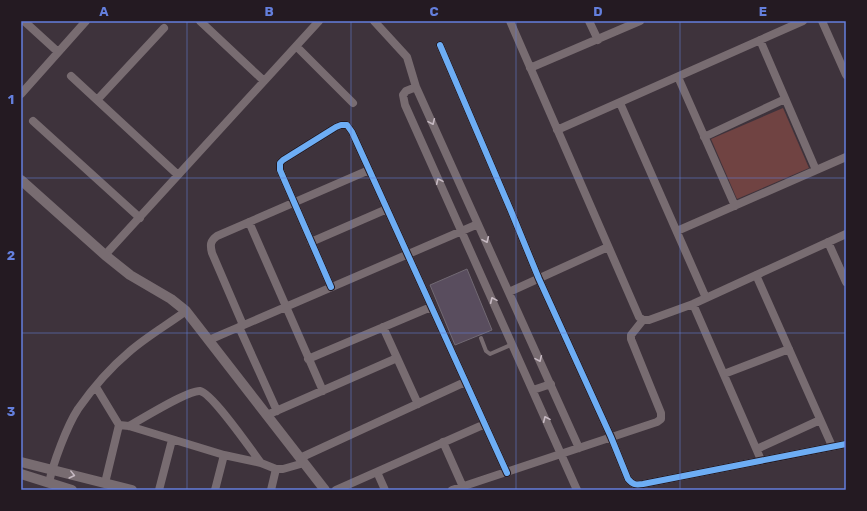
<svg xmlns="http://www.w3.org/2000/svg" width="867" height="511" font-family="Rubik,sans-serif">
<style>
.green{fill:#704342}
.building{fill:#594d5e;stroke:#716973}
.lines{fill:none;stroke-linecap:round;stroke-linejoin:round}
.service{stroke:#786c71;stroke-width:4}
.minor{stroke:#786c71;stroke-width:8}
.tertiary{stroke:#786c71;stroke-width:10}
.cycleway-casing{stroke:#241a22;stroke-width:8}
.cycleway{stroke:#6dadf4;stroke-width:6}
.oneway{stroke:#c6b9c2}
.grid{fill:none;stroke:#647fdd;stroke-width:1;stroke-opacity:0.55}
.neatline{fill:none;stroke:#647fdd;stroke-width:1.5}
.grid-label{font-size:13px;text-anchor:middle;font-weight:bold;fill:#647fdd}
</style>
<rect width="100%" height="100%" fill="#3e333c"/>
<path class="green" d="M783,108L809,168L737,199L711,139Z"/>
<path class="building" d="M467,269L492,330L455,345L430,285Z"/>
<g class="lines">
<path class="service" d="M481,338L486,351L490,354L513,344"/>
<path class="minor" d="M24,21L58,52
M200,21L264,81
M374,21L407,57L416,87L579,448
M510,21L639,317L643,320H649L693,304L846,234
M589,21L598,40
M822,21L846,75
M760,40L816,170
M440,45L511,211L539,279L611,437L628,479C633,485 636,485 643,484L846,444
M296,46L353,103
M530,68L640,21
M71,76L178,175
M678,77L735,206
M416,87L406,91L403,95L405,105L577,490
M21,94L86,21
M97,100L164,28
M620,103L706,298
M33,121L140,218
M557,130L803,21
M704,137L785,99
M249,222L323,391
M677,231L846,157
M311,242L387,209
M828,242L846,282
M105,255L319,21
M756,275L832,446
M331,287L280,170V163L283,160L336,127L341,125H347L352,132L507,473
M509,292L608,247
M693,304L761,460
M243,325L212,253C210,245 210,241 217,236L369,170
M239,327L277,411
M383,327L418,404
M209,340L478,224
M308,359L431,307
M724,374L789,349
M96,387L119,425L129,426L224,455L261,463L276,469H283L304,463
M533,390L551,384
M267,415L397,358
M129,426C142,419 188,390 200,391C212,393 252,451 261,463
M443,442L463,487
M757,449L820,420
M300,458L465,382
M377,472L385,490
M49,483C53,463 67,426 78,409C92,389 110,368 129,352C146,337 167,325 186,311
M105,483L119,425
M159,490L172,440
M215,490L224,455
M271,490L276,469
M336,490L485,424
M452,490L657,422L661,419V413L631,339V335L643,320"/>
<path class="tertiary" d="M21,180L105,255L130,275L171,299L186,311L325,490
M21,462L132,490
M21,474L72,490"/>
<defs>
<path id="cycleway" d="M440,45L511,211L539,279L611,437L628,479C633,485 636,485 643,484L846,444
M331,287L280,170V163L283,160L336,127L341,125H347L352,132L507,473"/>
</defs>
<use href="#cycleway" class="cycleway-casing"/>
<use href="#cycleway" class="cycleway"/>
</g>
<defs><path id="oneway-chevron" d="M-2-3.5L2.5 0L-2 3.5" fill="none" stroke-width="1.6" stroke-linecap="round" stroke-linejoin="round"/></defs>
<g class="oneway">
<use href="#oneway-chevron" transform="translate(432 122) rotate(66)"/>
<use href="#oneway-chevron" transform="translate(439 181) rotate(-114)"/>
<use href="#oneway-chevron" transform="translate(486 240) rotate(66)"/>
<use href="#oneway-chevron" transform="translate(493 300) rotate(-114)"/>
<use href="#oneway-chevron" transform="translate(539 359) rotate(66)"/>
<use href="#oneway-chevron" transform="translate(546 419) rotate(-114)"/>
<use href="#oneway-chevron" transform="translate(72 475) rotate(14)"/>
</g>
<path class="grid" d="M187,21V490M351,21V490M516,21V490M680,21V490M21,178H846M21,333H846"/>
<rect width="867" height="511" fill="none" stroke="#241a22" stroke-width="44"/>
<rect x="22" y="22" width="823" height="467" class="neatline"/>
<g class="grid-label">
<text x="104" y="16">A</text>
<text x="269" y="16">B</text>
<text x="434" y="16">C</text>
<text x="598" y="16">D</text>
<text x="763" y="16">E</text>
<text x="11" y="104">1</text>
<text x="11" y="260">2</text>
<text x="11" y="416">3</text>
</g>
</svg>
